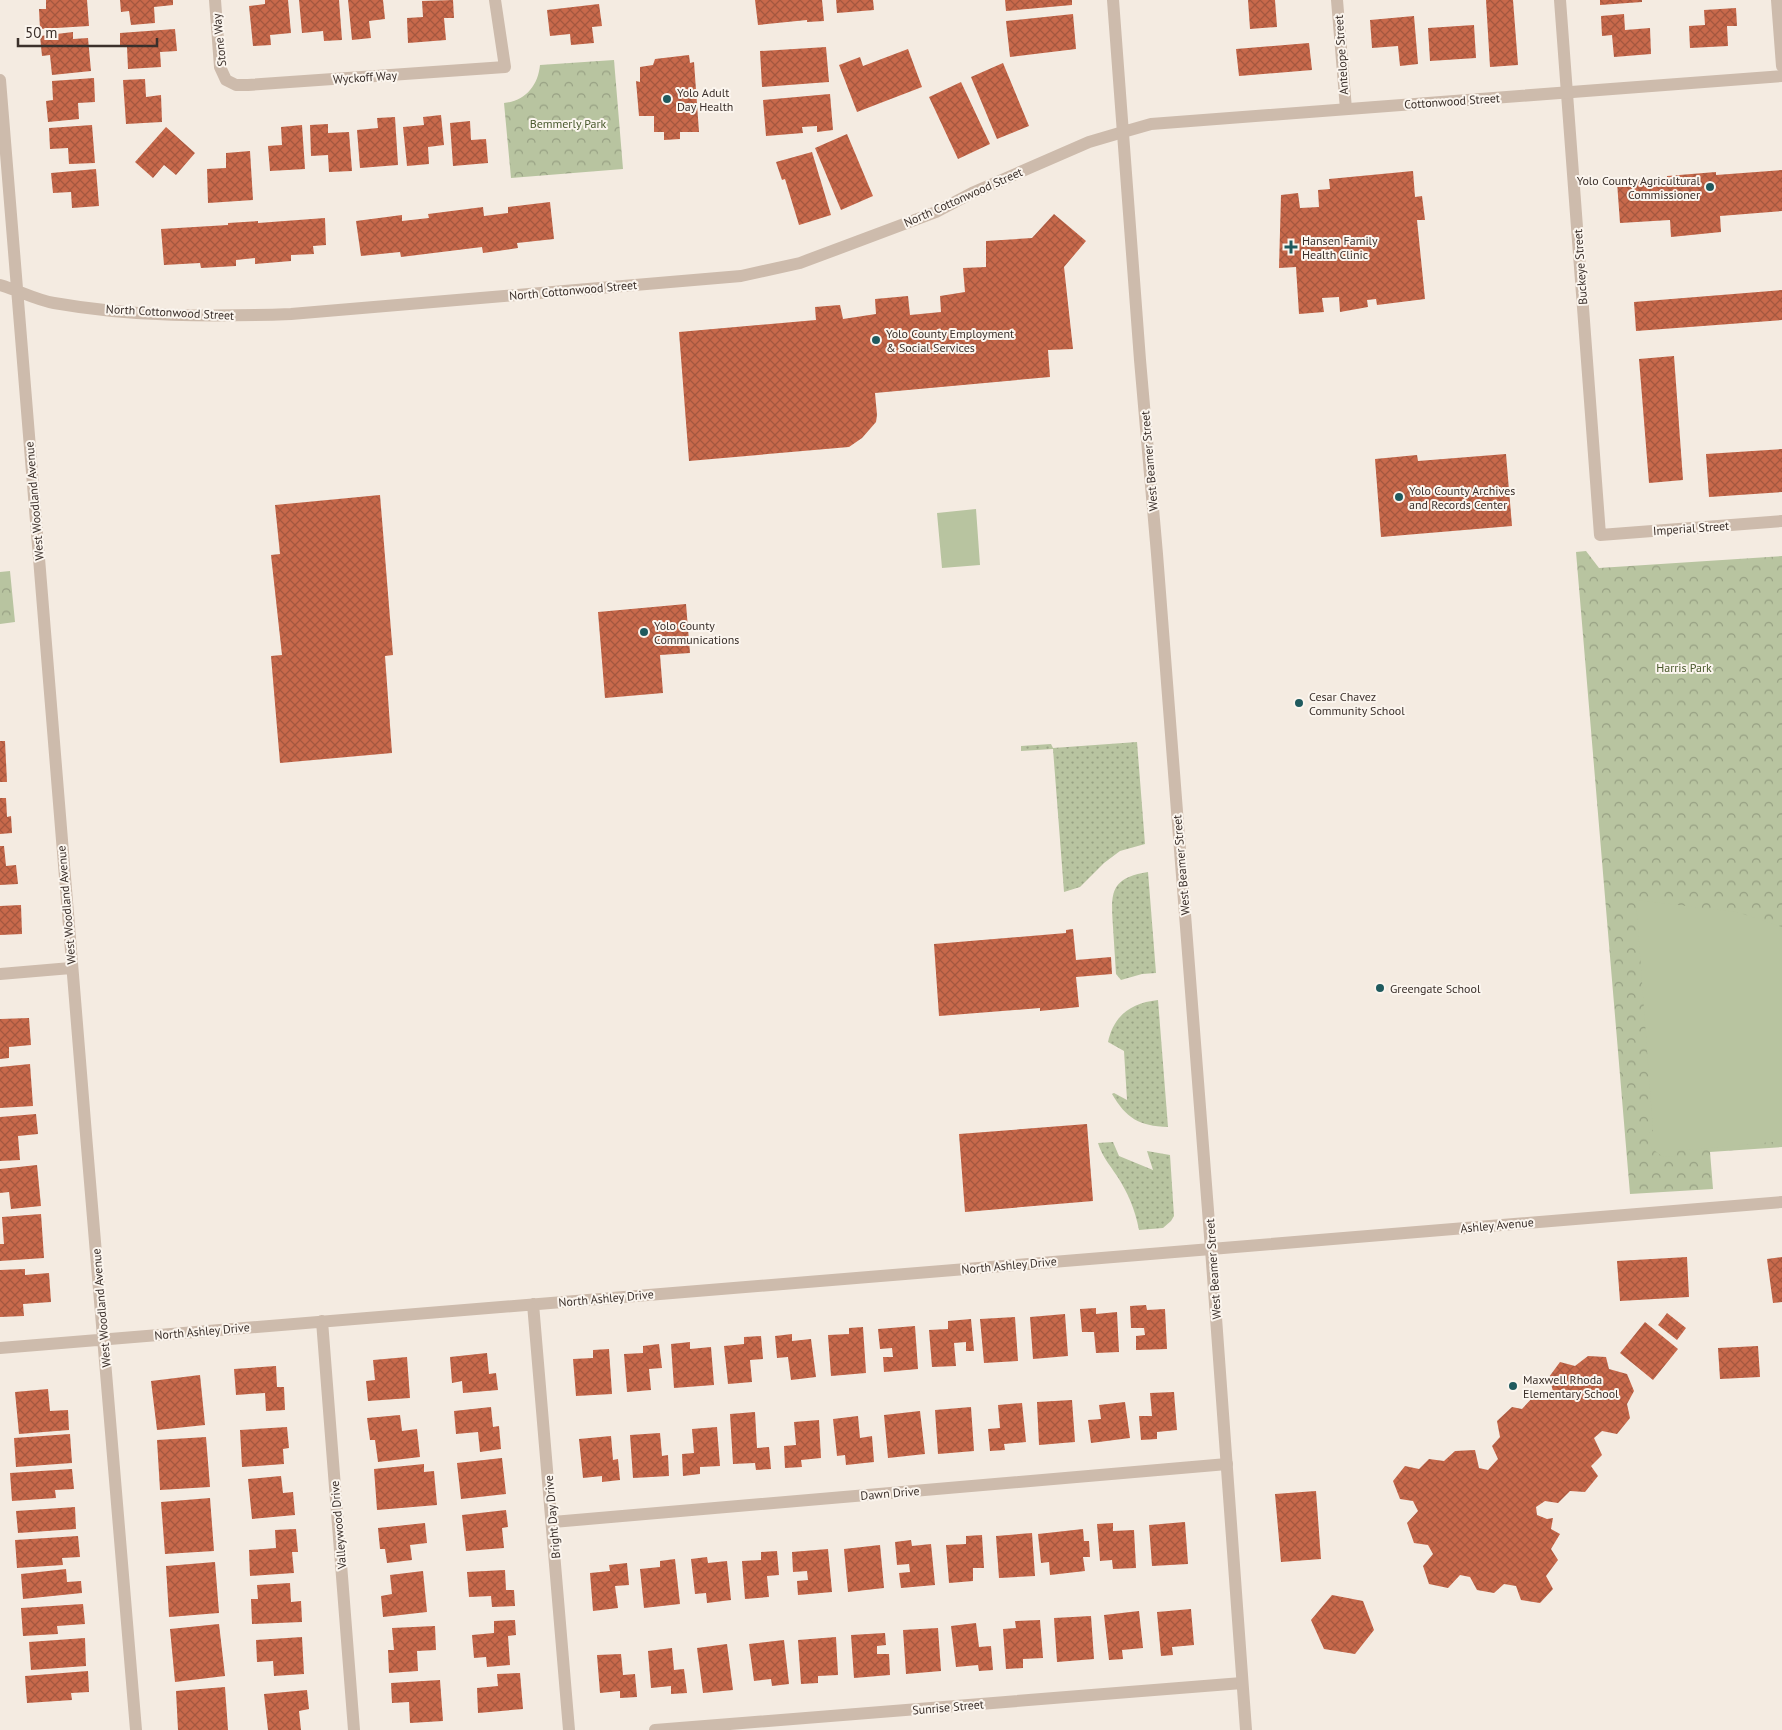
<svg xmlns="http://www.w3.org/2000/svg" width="1782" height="1730" font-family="'PT Sans',sans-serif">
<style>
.grass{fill:url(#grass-dots)}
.forest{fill:url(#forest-crowns)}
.pitch{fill:#b8c4a0}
.building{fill:url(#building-cross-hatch)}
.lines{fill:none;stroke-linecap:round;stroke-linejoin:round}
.minor{stroke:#cdbbac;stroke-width:12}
.tertiary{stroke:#cdbbac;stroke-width:12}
.poi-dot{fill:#1f5a5e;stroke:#fbf5ee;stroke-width:2}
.labels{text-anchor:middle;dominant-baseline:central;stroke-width:4;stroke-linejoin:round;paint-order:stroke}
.street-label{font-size:12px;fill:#3b302b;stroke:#fbf5ee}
.poi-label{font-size:12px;fill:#3b302b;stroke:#fbf5ee;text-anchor:start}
.park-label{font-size:12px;fill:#4a5a2e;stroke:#fbf5ee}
</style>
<defs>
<pattern id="grass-dots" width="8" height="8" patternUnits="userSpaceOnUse" patternTransform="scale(1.25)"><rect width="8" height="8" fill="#b8c4a0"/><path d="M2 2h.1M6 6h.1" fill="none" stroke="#97a083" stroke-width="1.8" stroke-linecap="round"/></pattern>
<pattern id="forest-crowns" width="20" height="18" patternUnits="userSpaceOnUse" patternTransform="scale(1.25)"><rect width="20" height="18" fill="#b8c4a0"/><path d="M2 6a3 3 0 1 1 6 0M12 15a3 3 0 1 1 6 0" fill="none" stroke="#97a083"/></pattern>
<pattern id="building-cross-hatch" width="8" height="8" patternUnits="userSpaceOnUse" patternTransform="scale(1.25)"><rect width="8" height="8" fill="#c8694b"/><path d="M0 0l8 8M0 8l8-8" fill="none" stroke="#a4573f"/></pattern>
</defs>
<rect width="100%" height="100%" fill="#f4ebe1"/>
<path class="grass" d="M1137,742L1145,844L1120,851L1104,863L1080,887L1064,892L1053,749L1021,751V746L1051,744L1053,748Z
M1148,872L1156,973L1142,974L1121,980L1116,974C1115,958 1114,943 1113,927C1111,894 1109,878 1148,872Z
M1158,1000L1168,1127C1139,1126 1126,1118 1112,1094L1114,1093L1127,1100L1124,1051L1108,1042C1114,1015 1131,1003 1158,1000Z
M1113,1142L1119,1156L1153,1170L1147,1151L1170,1155L1174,1216L1171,1221L1163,1228L1139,1230C1135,1209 1128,1193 1117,1176C1109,1164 1102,1156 1098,1143Z"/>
<path class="forest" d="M614,60L623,169L511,178L504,103C525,101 538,86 540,65Z
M1586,551L1599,568L1782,556V1147L1710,1152L1713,1189L1630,1194L1576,552Z
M10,571L15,622L0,624V572Z"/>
<path class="pitch" d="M976,509L980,565L942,568L937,513Z
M1636,900L1737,912L1782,927V1141L1677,1151L1675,1156L1663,1157L1650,1147L1647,1133L1653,1131Z"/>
<path class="building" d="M46,0H87L89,26L40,29L39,9H46Z
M120,0H173V5L154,7L155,23L131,25L129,11L121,12Z
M265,0H288L291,33L270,35L271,45L253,46L249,6L265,4Z
M299,0H339L342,40L324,41L323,31L302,33Z
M348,0H383L385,19L369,21L371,38L352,40Z
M453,0L454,18H444L446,40L408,43L407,18L423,17L422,1Z
M755,0H822L824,21L807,22V20L758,25Z
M836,0H873L874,10L837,13Z
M1005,0H1072V5L1006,11Z
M1248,0H1275L1277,27L1250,29Z
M1486,0H1513L1518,65L1490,67Z
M1600,0H1642V2L1600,5Z
M599,4L602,26L592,27L594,43L571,45L570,34L550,36L547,10Z
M1736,8L1737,26H1727L1728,46L1690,48L1689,26L1705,25L1704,10Z
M1073,14L1076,49L1010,57L1006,21Z
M1624,14L1625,30L1650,28L1651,54L1614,57L1612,35L1602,36L1601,16Z
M1414,16L1418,64L1400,66L1398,46L1372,48L1370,20Z
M1474,25L1476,58L1430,61L1428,28Z
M175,29L177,51L160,52L161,67L128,69L127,47H120V33Z
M73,32V39L88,38L91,71L52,75L50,55L42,56L40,36Z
M1309,43L1312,70L1239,76L1236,49Z
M826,47L829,82L762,87L760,51Z
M908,49L922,87L857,112L839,65L860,57L863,66Z
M689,55L690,63L694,62L699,132H680V139L664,140V132H654V116H639L636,81L640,82V67L653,65L655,59Z
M1003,63L1029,126L997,139L971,77Z
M94,78L95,102L78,103L79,119L48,122L46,101L53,100L52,81Z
M145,79L146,97L161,95L162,122L126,124L123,80Z
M961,82L990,144L958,159L929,97Z
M830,94L833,130L817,132V126L802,127L803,133L766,136L763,100Z
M441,115L444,145L428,147L429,164L407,166L403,127L424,125L423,117Z
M395,117L398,165L360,168L357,130L378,128L377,118Z
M470,121L471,140L486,139L488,163L453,166L450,123Z
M328,124V133L349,132L352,171L329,172L328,155L311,156L310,125Z
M92,125L95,163L69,164L68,148L50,149L49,128Z
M302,125L305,169L270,171L268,146L282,145L281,127Z
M166,127L195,153L176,175L164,165L153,178L135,162Z
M847,134L873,196L841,210L815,148Z
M250,151L253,200L208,203L207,169L226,168V153Z
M812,152L831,215L799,225L785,179L782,180L776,162Z
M96,169L99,206L72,208L71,192L53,193L51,173Z
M1782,170V211L1720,216L1721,232L1671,237L1670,220L1620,223L1617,182L1667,178V176L1716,172V175Z
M1413,171L1415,197L1422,196L1425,220H1417L1425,299L1377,305L1376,299L1367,300L1368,307L1340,312L1339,297L1322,298L1324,312L1299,314L1296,267L1279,268L1281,195L1298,193L1300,208L1319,207L1318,190L1330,189L1329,179Z
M550,202L554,239L517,243L518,248L483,253L482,247L401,257L400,252L361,256L356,221L402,215V221L429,218L428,214L483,207L484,216L508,213V207Z
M1054,214L1086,241L1064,267L1073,349L1048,350L1050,377L875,393L877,415L876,422L862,438L849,447L689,461L679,332L816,320L815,307L840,305L843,319L876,314L875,299L908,296L910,315L941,312L940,296L965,292L963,268L986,267V241L1032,238Z
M325,218L326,245L313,246L314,254L291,255V261L255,264V258L236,260V266L201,268L200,263L164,265L161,229L228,225V223L258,221V223Z
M1782,290V320L1636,331L1634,302Z
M1674,356L1683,480L1649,483L1639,359Z
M1782,449V492L1709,497L1706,454Z
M1506,454L1512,526L1381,537L1375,459L1417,455L1418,461Z
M380,495L393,655L385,656L392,753L280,763L271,656L282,655L271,555L280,554L275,505Z
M686,604L690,653L660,655L663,693L605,698L598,612Z
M0,741H5L7,782H0Z
M0,798H6L7,817L11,816L12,833L0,834Z
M0,846H4L6,866L16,865L18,884L0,885Z
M21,905L22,934L0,935V906Z
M1073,929L1076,960L1111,957L1112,974L1076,977L1079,1007L1040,1011V1008L939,1016L934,944L1066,933V930Z
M29,1018L31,1045L9,1047V1058L0,1059V1019Z
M30,1064L33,1106L0,1108V1067Z
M36,1114L38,1134L18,1136L20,1160L0,1161V1117Z
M1087,1124L1093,1201L965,1212L959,1134Z
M37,1165L41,1206L11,1209L9,1192L0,1193V1169Z
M41,1214L44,1258L0,1261V1244H4L2,1217Z
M1687,1257L1689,1297L1620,1301L1617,1261Z
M1782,1257V1302L1773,1303L1767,1259Z
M25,1269V1275L49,1273L51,1302L23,1304L24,1316L0,1317V1270Z
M1146,1305L1147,1310L1165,1309L1167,1349L1136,1350V1336L1145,1335L1144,1328H1131L1130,1306Z
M1096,1308V1314L1117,1312L1119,1352L1096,1353L1094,1332H1082L1080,1309Z
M1667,1313L1686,1328L1677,1340L1658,1325Z
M1065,1314L1068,1356L1033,1359L1030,1317Z
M1015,1317L1018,1361L984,1363L980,1319Z
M971,1319L974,1351H966V1342L954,1343L956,1366L932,1367L929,1330L948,1329V1321Z
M1645,1322L1678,1349L1653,1380L1620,1353Z
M915,1326L918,1369L884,1372L883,1357H893L892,1348L880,1349L878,1329Z
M863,1327L866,1373L831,1376L828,1335L849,1334V1328Z
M792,1334V1341L811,1339L816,1377L791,1380L788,1357L777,1358L775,1336Z
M761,1336L763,1359L750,1360L752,1382L728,1384L724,1346L744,1344V1337Z
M690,1342V1349L711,1347L714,1385L674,1388L671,1344Z
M659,1344L662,1368L649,1369L651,1390L627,1392L624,1354L643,1353V1346Z
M1758,1346L1760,1377L1720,1379L1718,1348Z
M609,1349L612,1394L576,1396L573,1359L593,1358V1350Z
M487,1353L489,1374L496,1373L498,1390L463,1393L462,1381L452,1383L450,1357Z
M1588,1356L1606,1357L1609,1369L1627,1374L1634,1391L1627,1404L1630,1418L1617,1434L1602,1431L1594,1438L1602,1455L1591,1466L1598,1476L1585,1492L1570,1491L1558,1503L1545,1501L1536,1507L1537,1515L1547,1519L1553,1518L1551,1529L1560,1534L1551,1549L1558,1560L1546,1576L1553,1589L1540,1603L1521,1600L1516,1586L1504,1584L1494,1593L1477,1590L1470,1577L1460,1575L1448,1588L1429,1584L1423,1566L1433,1554L1428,1545L1414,1543L1407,1523L1418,1511L1413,1501L1400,1499L1393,1481L1405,1466L1419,1469L1429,1459L1444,1461L1455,1451L1475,1450L1479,1468L1488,1470L1498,1459L1492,1446L1500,1437L1497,1421L1512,1407L1522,1409L1535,1395L1547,1399L1553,1391L1549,1377L1560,1362L1575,1366Z
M407,1357L410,1398L368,1401L366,1381L375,1380L373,1360Z
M276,1366L277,1387H284L285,1410L266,1411L265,1393L236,1395L234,1369Z
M200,1375L205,1425L157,1430L151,1381Z
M48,1389L50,1411L68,1410L69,1430L19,1434L15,1392Z
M1174,1392L1177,1430L1157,1432V1439L1141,1440L1139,1416H1152L1150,1393Z
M1072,1400L1075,1442L1039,1445L1037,1402Z
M1125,1402L1130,1438L1091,1443L1088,1420L1101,1419L1099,1405Z
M1022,1403L1026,1442L1004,1444L1005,1450L990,1451L988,1429L1000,1428L998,1405Z
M491,1407L493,1427L499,1426L501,1449L480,1452L478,1432L456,1434L454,1411Z
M971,1407L974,1451L938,1454L935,1410Z
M920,1411L925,1454L888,1458L884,1415Z
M755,1412L757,1448L769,1447L771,1469L756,1470L755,1463L733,1464L730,1414Z
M400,1415L402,1431L417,1429L420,1457L378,1462L375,1440H370L367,1418Z
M858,1416L860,1438L872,1436L874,1462L846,1465L845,1455L837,1456L833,1419Z
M819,1420L821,1458L801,1460L802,1467L785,1468L784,1446L796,1445L794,1422Z
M287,1427L289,1448L283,1449L284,1464L242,1467L240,1430Z
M717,1427L720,1466L700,1467V1474L683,1476L682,1454L694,1453L692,1429Z
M660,1433L662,1456L668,1455L669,1476L633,1478L630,1435Z
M70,1434L72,1463L16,1467L14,1438Z
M611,1436L613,1460L618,1459L620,1480L602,1482V1476L583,1478L579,1439Z
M206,1437L210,1487L160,1490L157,1440Z
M502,1458L506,1494L461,1499L457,1463Z
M424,1464V1472L434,1471L437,1505L377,1510L374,1469Z
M72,1469L74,1489L55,1490L56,1498L12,1501L10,1473Z
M281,1476L283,1493L293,1492L295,1515L252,1519L248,1479Z
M1316,1491L1321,1559L1281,1562L1275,1494Z
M210,1498L214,1551L165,1554L161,1502Z
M75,1507L76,1529L18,1533L16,1511Z
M506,1510L508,1527L502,1528L504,1548L466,1551L462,1515Z
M1185,1522L1188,1564L1152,1566L1149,1525Z
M425,1523L427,1543L410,1545L412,1560L387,1563L385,1549H380L378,1528Z
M1113,1523V1531L1134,1530L1136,1568L1113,1569L1112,1560L1100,1561L1097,1524Z
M296,1529L298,1552H292L294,1573L250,1576L249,1550L276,1548L275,1530Z
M1083,1529L1084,1541H1089L1090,1557H1083L1085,1571L1050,1575L1049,1562L1041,1563L1038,1534Z
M1032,1533L1035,1576L999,1578L996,1536Z
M982,1535L984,1568H973V1581L949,1583L946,1545L966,1544V1536Z
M78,1536L80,1557L62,1558L63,1565L17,1568L15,1540Z
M911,1540L912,1546L931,1544L935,1585L901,1588L899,1573L910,1572L909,1564L897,1565L895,1542Z
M880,1545L884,1588L848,1592L844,1549Z
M828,1549L832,1592L798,1595L797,1581L808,1580L807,1571L793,1572L792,1552Z
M777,1551L779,1575L767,1576L769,1597L745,1599L742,1561L761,1560V1552Z
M707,1557L708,1563L727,1561L731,1600L707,1603L706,1593L695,1594L691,1559Z
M675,1559L680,1604L644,1608L640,1569L660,1567V1561Z
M215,1562L219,1613L169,1617L166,1566Z
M627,1563L629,1585L615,1586L618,1608L593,1611L590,1573L610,1571L609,1565Z
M66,1569L67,1582L81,1581L82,1593L23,1599L21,1574Z
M505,1570L506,1590H514L515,1606L492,1607L491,1596L469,1597L467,1572Z
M423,1571L427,1612L383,1617L381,1596L392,1594L390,1575Z
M290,1583L291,1602L301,1601L302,1622L252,1624L251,1599H258L257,1585Z
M1332,1595L1363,1601L1374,1630L1355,1654L1324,1649L1311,1620Z
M83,1604L85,1624L57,1626L58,1634L23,1636L21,1608Z
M1191,1609L1194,1645L1172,1647L1173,1655L1161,1656L1157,1612Z
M1139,1611L1143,1648L1122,1650L1123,1659L1109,1660L1104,1615Z
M1091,1616L1094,1659L1057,1662L1054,1618Z
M515,1620L516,1635L508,1636L510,1665L487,1667L486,1657L474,1658L472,1635L494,1633V1621Z
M1040,1620L1043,1658L1023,1659V1668L1006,1669L1003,1629L1016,1628L1015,1621Z
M976,1623L979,1647L991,1646L993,1670L979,1671L978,1665L956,1667L951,1626Z
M219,1624L225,1676L175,1682L170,1629Z
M435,1626L436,1650L417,1651L418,1671L389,1673L388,1650H394L392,1628Z
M938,1628L941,1671L906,1674L903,1630Z
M885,1633L886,1645L877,1646V1654H889L890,1675L854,1678L851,1635Z
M302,1637L304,1674L274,1676L273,1661L257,1662L256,1640Z
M836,1637L838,1675L818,1676V1683L801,1684L798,1640Z
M85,1638L86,1666L31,1670L29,1642Z
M784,1640L789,1684L772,1686L771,1679L754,1681L749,1644Z
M727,1644L733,1690L703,1693L697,1648Z
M672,1648L674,1670L684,1669L687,1693L671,1694V1686L651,1688L648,1651Z
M621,1654L623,1675L635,1674L637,1697L620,1698V1691L600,1693L597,1655Z
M88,1671L89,1692L71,1693L72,1700L27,1703L25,1676Z
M520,1673L523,1709L478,1713L477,1688L498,1686L497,1674Z
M440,1680L443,1721L410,1723L409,1702L392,1703L391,1683Z
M225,1687L228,1730H178L176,1691Z
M307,1690L309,1709L299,1711L301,1730H268L264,1694Z"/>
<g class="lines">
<path class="minor" d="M215,0L220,67L226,80L236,85H248L505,67L495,0
M1337,0L1346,109
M1560,0L1600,535L1782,521
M1777,0L1782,66
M0,80C41,630 91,1180 136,1730
M0,285C18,290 36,300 54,303C133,317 212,317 291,314L741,276L800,263L936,212L972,193L1089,142L1123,132
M0,974L71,968
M533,1304L569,1730
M322,1321L354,1730
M0,1348L1211,1249
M553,1522L1227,1464
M655,1730L1242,1683"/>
<path class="tertiary" d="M1113,0L1140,360L1157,554L1211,1249L1246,1730
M1123,132L1151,124L1782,76
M1211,1249L1782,1202"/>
</g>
<g class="poi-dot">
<circle cx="667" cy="99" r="5"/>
<circle cx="1710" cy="187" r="5"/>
<path d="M1288.5 239.5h5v5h5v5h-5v5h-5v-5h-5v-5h5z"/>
<circle cx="876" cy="340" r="5"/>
<circle cx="1399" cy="497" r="5"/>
<circle cx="644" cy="632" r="5"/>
<circle cx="1299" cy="703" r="5"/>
<circle cx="1380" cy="988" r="5"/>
<circle cx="1513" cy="1386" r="5"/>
</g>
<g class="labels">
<g class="street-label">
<text transform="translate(219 40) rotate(-96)">Stone Way</text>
<text transform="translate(1341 55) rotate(-94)">Antelope Street</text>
<text transform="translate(365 77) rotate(-4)">Wyckoff Way</text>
<text transform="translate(1452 101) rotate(-4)">Cottonwood Street</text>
<text transform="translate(963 197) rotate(-24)">North Cottonwood Street</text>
<text transform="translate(1580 267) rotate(-94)">Buckeye Street</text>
<text transform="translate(573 290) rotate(-5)">North Cottonwood Street</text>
<text transform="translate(170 312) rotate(3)">North Cottonwood Street</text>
<text transform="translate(1149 461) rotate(-95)">West Beamer Street</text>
<text transform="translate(34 501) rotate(-95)">West Woodland Avenue</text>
<text transform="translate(1691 528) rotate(-4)">Imperial Street</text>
<text transform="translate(1181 865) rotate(-95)">West Beamer Street</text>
<text transform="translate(66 905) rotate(-95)">West Woodland Avenue</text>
<text transform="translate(1497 1225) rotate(-5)">Ashley Avenue</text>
<text transform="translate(1009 1265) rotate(-5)">North Ashley Drive</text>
<text transform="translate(1213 1269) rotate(-94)">West Beamer Street</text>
<text transform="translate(606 1298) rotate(-5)">North Ashley Drive</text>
<text transform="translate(101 1308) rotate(-95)">West Woodland Avenue</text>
<text transform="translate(202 1331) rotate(-5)">North Ashley Drive</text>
<text transform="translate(890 1493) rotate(-5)">Dawn Drive</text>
<text transform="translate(552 1517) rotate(-95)">Bright Day Drive</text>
<text transform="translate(338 1525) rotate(-95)">Valleywood Drive</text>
<text transform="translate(948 1707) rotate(-5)">Sunrise Street</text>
</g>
<g class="poi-label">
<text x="677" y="92">Yolo Adult<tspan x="677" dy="14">Day Health</tspan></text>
<text x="1700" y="180" text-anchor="end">Yolo County Agricultural<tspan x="1700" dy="14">Commissioner</tspan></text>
<text x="1302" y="240">Hansen Family<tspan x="1302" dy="14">Health Clinic</tspan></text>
<text x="886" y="333">Yolo County Employment<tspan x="886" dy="14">&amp; Social Services</tspan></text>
<text x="1409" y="490">Yolo County Archives<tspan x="1409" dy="14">and Records Center</tspan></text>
<text x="654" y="625">Yolo County<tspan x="654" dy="14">Communications</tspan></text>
<text x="1309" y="696">Cesar Chavez<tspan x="1309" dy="14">Community School</tspan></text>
<text x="1390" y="988">Greengate School</text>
<text x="1523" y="1379">Maxwell Rhoda<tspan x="1523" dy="14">Elementary School</tspan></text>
</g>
<g class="park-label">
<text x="568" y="123">Bemmerly Park</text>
<text x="1684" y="667">Harris Park</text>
</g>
</g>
<path d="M18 38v8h139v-8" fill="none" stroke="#3b302b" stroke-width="2.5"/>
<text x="25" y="38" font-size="15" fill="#3b302b" stroke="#fbf5ee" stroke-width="4" paint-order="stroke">50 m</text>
</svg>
